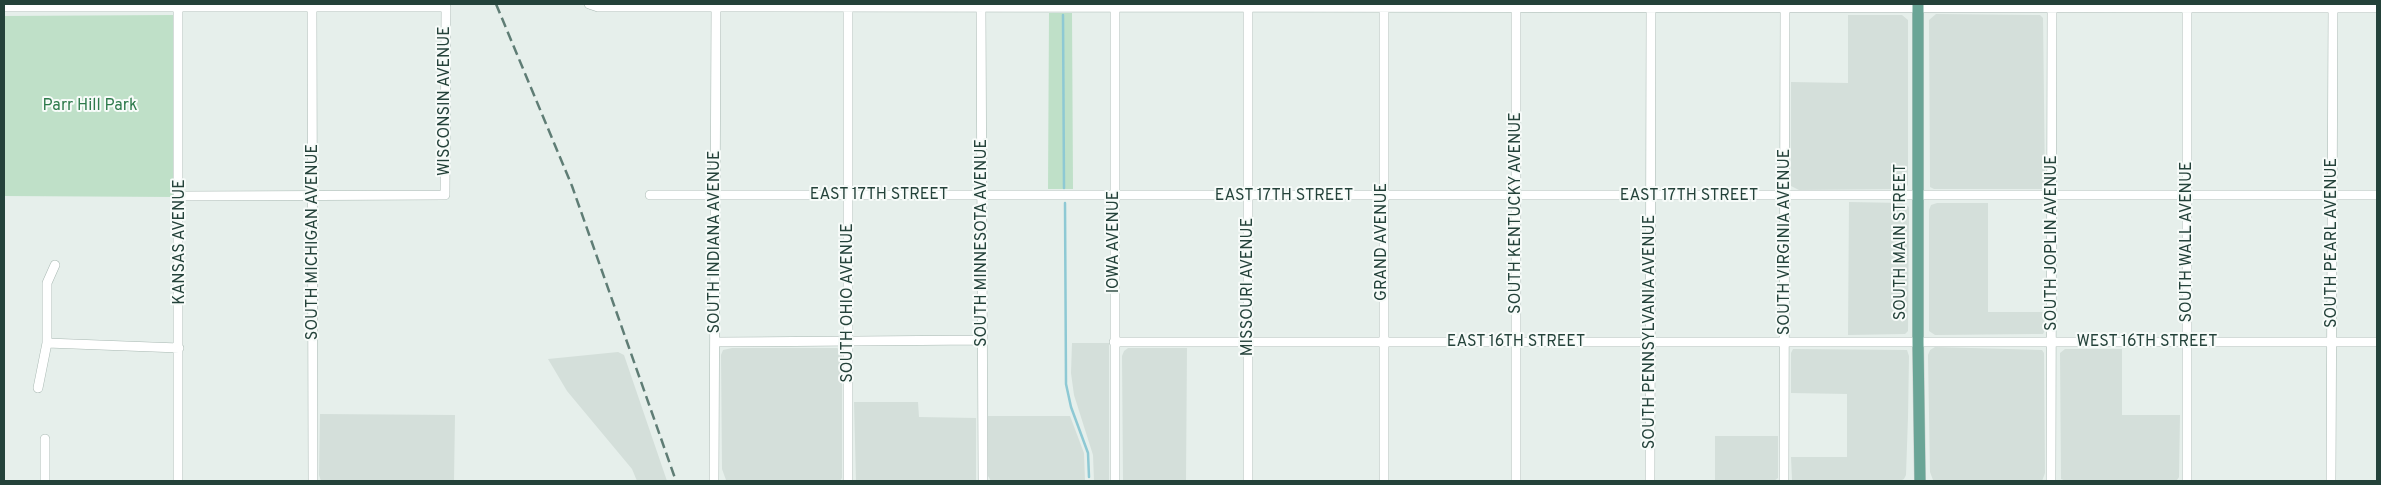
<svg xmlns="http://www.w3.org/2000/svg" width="2381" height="485" font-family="Overpass,sans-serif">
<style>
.built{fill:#d4dfda}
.green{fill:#bfe0c8}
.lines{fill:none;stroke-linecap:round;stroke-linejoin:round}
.stream{stroke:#8ec9d4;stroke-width:2.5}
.minor-casing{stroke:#a8b8b2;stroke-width:10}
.major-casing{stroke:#c2cac8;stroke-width:12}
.minor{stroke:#fff;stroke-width:9}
.major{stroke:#6aa596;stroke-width:11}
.rail{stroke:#5f7d75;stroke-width:2.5;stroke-dasharray:10 5;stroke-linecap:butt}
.labels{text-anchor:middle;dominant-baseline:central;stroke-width:4;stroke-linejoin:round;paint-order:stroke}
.street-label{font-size:16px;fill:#24423a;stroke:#f7fbf9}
.park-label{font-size:16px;fill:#2d7a4b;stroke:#f7fbf9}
</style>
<rect width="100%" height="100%" fill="#e6efeb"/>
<path class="built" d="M1936,14L2040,15L2043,18L2045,185L2042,189H1934L1930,187L1929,20Z
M1848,15H1902L1908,20V185L1904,189L1799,190L1791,186V82L1848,83Z
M1849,202L1902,203L1909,207L1908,331L1905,334L1848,335Z
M1937,203H1988V312H2045V330L2043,334L1935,335L1929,331V210L1931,205Z
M1072,343H1109V481H1094L1093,455L1074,395L1071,373Z
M1935,347L2042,350L2044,353L2045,473L2042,481L1933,480L1930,472L1928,355L1930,350Z
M732,348H837L842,351V478L840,481L726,480L722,469L721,355L723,350Z
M1128,348H1187L1186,481L1123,480L1122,356L1124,351Z
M1793,349L1907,350L1909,356L1908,417L1906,475L1904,479L1900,481L1792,480L1791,457H1847V394L1791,393V353Z
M2065,349H2122V415H2180L2179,477L2177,480L2066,481L2061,479L2060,353Z
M618,352L624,355L667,481H637L632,469L567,391L548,359Z
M854,402H918L919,417L976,418V481H856Z
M320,414L455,415L454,481H321L319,475Z
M988,416H1070L1084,453L1085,481H991L988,476Z
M1715,436H1778V478L1774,481H1715Z"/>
<path class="green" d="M1049,13H1072L1073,189H1048Z
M175,15L176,197L4,196V16Z"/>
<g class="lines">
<path class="stream" d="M1063,15L1064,188
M1065,203L1066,384L1071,407L1088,453L1089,477"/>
<defs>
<path id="minor" d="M178,4V481
M312,4L313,481
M589,4L598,7H646L2377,8
M848,4V481
M981,4L983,481
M1516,4V481
M2187,4V481
M4,7H446L445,195L180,196
M650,195H2377
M715,342L982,340
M1114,342H2377
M47,343L179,348
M38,388L47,343V283L55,265
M45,481V439
M714,481L716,4
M1115,481V4
M1248,481V4
M1384,481V4
M1650,481L1651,4
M1784,481L1785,4
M2051,481L2052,4
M2331,481L2333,4"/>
<path id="major" d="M1918,4V342L1920,481"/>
</defs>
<use href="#minor" class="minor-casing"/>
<use href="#major" class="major-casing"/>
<use href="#minor" class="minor"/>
<use href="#major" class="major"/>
<path class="rail" d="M496,4L572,186L676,481"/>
</g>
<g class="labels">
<g class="street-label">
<text transform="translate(445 101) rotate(-90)">WISCONSIN AVENUE</text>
<text x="879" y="195">EAST 17TH STREET</text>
<text x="1284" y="196">EAST 17TH STREET</text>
<text x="1689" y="196">EAST 17TH STREET</text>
<text transform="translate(1516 213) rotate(-90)">SOUTH KENTUCKY AVENUE</text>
<text transform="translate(180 242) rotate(-90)">KANSAS AVENUE</text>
<text transform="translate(313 242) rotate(-90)">SOUTH MICHIGAN AVENUE</text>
<text transform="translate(715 242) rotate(-90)">SOUTH INDIANA AVENUE</text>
<text transform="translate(1114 242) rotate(-90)">IOWA AVENUE</text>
<text transform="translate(1382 242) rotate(-90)">GRAND AVENUE</text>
<text transform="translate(1785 242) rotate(-90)">SOUTH VIRGINIA AVENUE</text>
<text transform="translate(1901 242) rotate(-90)">SOUTH MAIN STREET</text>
<text transform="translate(2187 242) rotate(-90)">SOUTH WALL AVENUE</text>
<text transform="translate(982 243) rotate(-90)">SOUTH MINNESOTA AVENUE</text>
<text transform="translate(2052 243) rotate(-90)">SOUTH JOPLIN AVENUE</text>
<text transform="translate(2332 243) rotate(-90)">SOUTH PEARL AVENUE</text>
<text transform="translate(1248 287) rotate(-90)">MISSOURI AVENUE</text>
<text transform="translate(848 303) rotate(-90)">SOUTH OHIO AVENUE</text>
<text transform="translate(1650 332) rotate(-90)">SOUTH PENNSYLVANIA AVENUE</text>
<text x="1516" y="342">EAST 16TH STREET</text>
<text x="2147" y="342">WEST 16TH STREET</text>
</g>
<g class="park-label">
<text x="90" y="106">Parr Hill Park</text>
</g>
</g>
<rect width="2381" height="485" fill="none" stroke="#24423a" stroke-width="10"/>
</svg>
